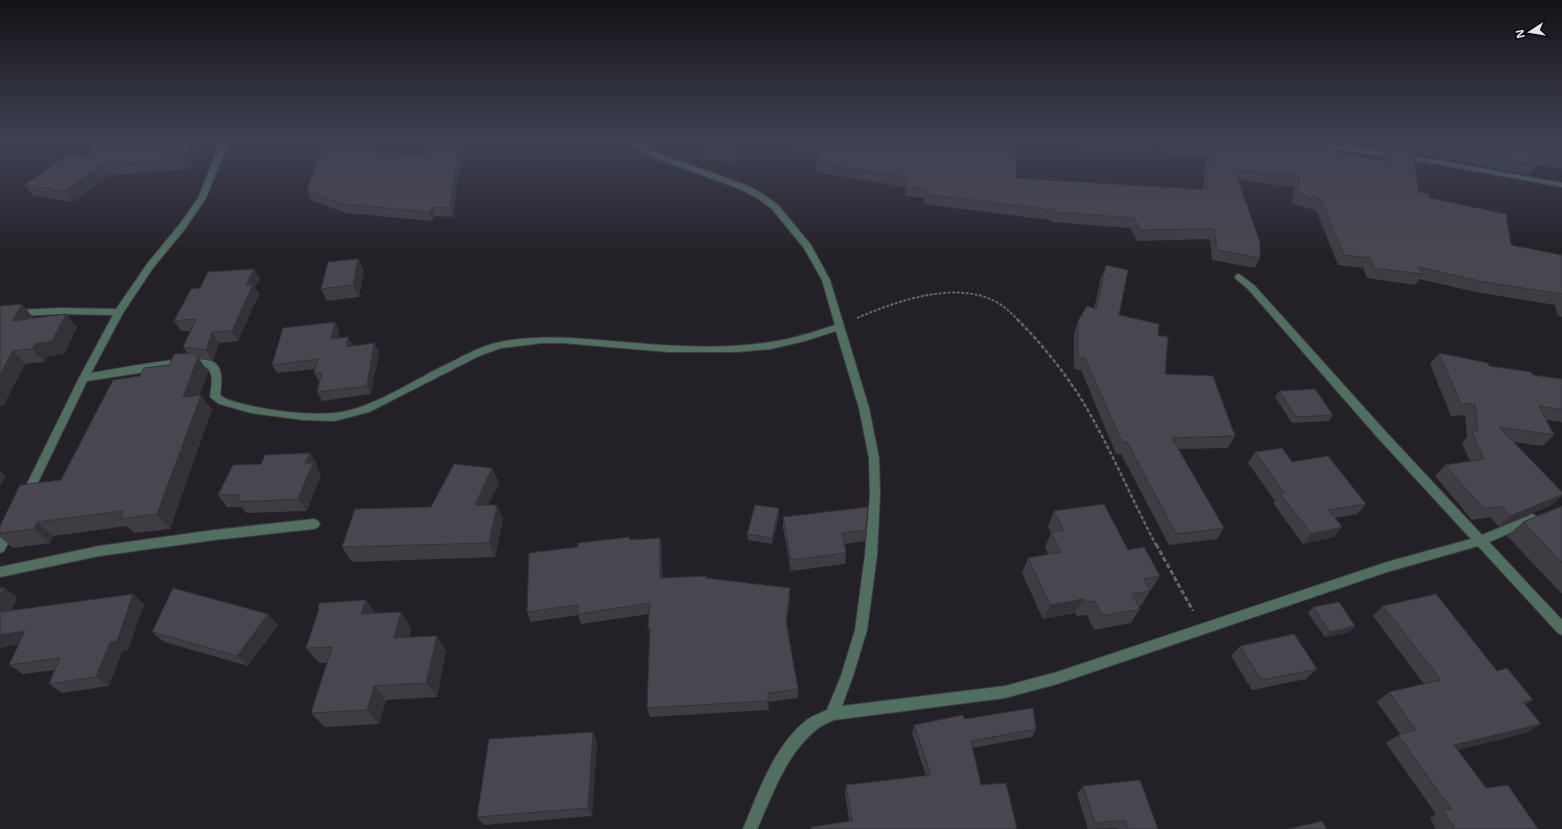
<svg xmlns="http://www.w3.org/2000/svg" width="1562" height="829" font-family="'Open Sans',sans-serif">
<style>
.lines{fill:none;stroke-linecap:round;stroke-linejoin:round}
.minor-casing{stroke:#3f3c43;stroke-width:2}
.path-far2{stroke:#66636a;stroke-width:2;stroke-dasharray:3 1.5;stroke-linecap:butt}
.path-far1{stroke:#66636a;stroke-width:2.5;stroke-dasharray:4 2;stroke-linecap:butt}
.path{stroke:#66636a;stroke-width:3;stroke-dasharray:5 2.5;stroke-linecap:butt}
.minor{fill:#506f61;fill-rule:evenodd}
.wall{fill:#403c44}
.shaded-wall{fill:#343137}
.building{fill:#4a464f;stroke:#343137}
</style>
<rect width="100%" height="100%" fill="#242028"/>
<g class="lines">
<defs>
<path id="minor" d="M221,141H229L206,198L185,229L153,268L123,313L91,373C113,370 200,351 215,363C224,370 221,386 220,395L226,399C258,410 319,419 351,410C380,402 412,382 439,368C459,359 479,346 500,342C546,333 590,340 635,343C681,347 726,349 771,342C793,339 814,332 835,325L822,280L804,248L772,209L757,198L740,189L652,157L625,141H634L658,153L746,185L763,194L778,205L811,245L830,280L869,408L879,458L880,495L877,555L867,630L853,676L842,706L1005,686L1057,672L1387,562L1471,539L1378,438L1248,289L1236,279L1235,277L1236,275L1239,274L1254,285L1386,432L1482,535L1528,516L1532,514L1536,516L1538,519L1536,522L1489,542L1562,620V635L1558,633L1478,546L1387,572L1057,684L1005,698L834,720C828,723 822,725 817,729C786,754 773,794 757,829H743C759,791 774,745 808,719C814,715 821,713 827,710L841,676L855,630L865,555L870,495L869,458L859,408L836,331L805,341L771,349L737,352H668L563,343H542L501,348L479,356L369,412L334,421L304,420L251,413L219,404L210,397C211,387 216,370 203,366L171,368L87,381L30,499L26,500L22,499L21,496L79,378L113,315L59,314L0,317V311L59,308L116,309L147,264L179,225L198,198Z
M1293,141H1311L1437,160L1562,183V187L1437,164L1297,143Z
M314,519L318,521L320,524L318,527L314,529L214,540L99,556L0,577V567L99,546L214,530Z
M10,523L14,525L16,528L4,551L0,553V537L6,525Z"/>
</defs>
<use href="#minor" class="minor-casing"/>
<path class="path-far2" d="M857,318C895,302 944,284 985,297C998,301 1009,310 1018,320"/>
<path class="path-far1" d="M1017,319C1040,342 1062,369 1080,397C1109,444 1130,496 1156,545"/>
<path class="path" d="M1156,544L1193,611"/>
<use href="#minor" class="minor"/>
</g>
<path class="wall" d="M204,141L188,169L109,175L73,202L33,195L24,185L86,157Z
M436,141H467L458,179L453,217L435,216L432,221L346,213L311,200L307,191L377,152L426,156L435,145Z
M706,141H740L736,161L704,160L703,149Z
M754,141H1015L1016,178L1203,189L1206,158L1164,154L1165,141H1325L1326,146L1336,152L1383,161V157L1387,151L1382,150L1381,141H1562V169L1537,165L1530,175L1414,153L1418,192L1511,245L1562,255V317L1557,315L1555,305L1476,292L1419,279L1415,285L1367,278L1363,268L1338,265L1316,210L1292,204L1294,187L1238,180L1260,258L1255,268L1212,260L1210,239L1137,241L1130,228L1051,222L1050,220L924,204L925,198L905,196L906,187L816,172V162L820,153Z
M1063,141H1147L1149,144L1146,153L1063,146Z
M358,259L364,271L359,297L327,301L321,289Z
M1106,265L1119,315L1158,335L1165,374L1235,436L1228,448L1178,449L1224,528L1217,539L1169,545L1121,454H1116L1081,370L1074,369V333L1078,321L1094,309L1101,277Z
M254,269L260,279L255,288L259,294L238,341L219,343L213,361L199,359L208,372L200,395L212,409L170,529L134,533L127,526L53,536L50,543L13,548L0,537V526L61,480L140,376L169,365L187,353L183,347L191,331H181L174,321L200,288Z
M0,306L33,317L32,318L66,314L77,327L64,354L47,357L44,362L25,364L3,406H0Z
M335,322L339,331L338,338L353,345L352,346L374,343L379,352L371,394L322,401L317,392L319,381L314,373L315,369L277,373L272,365Z
M1439,353L1489,366L1533,375L1562,379V422L1546,420L1554,435L1543,446L1514,442L1552,505L1499,527L1490,517L1472,520L1435,476L1445,465L1470,461L1462,443L1467,437L1465,415L1451,416L1430,364Z
M1279,391L1333,415L1329,421L1292,423L1275,397Z
M1255,452L1292,462L1366,504L1357,514L1335,518L1342,527L1334,537L1303,544L1273,503L1275,501L1248,463Z
M310,453L317,464L316,467L321,475L307,511L247,513L241,507H227L218,495L261,464Z
M492,468L499,483L488,505H497L503,519L495,557L352,562L342,547L431,507Z
M1562,506V594L1507,536L1523,522Z
M1054,511L1128,550L1160,576L1151,590L1150,591L1141,606H1138L1140,609L1131,623L1094,630L1087,615L1077,616L1075,613L1043,619L1022,573L1028,558L1048,554L1045,547L1051,533L1048,526Z
M779,514L772,544L748,540L747,534Z
M783,517L866,530L865,541L845,544L846,553L845,564L791,571L783,528Z
M660,538L662,549V578H706L790,598L786,625L798,689V698L768,702L769,710L650,717L647,708L650,635L648,628L649,614L581,624L578,615L531,622L527,612L631,540Z
M0,588L17,597L12,610L144,604L128,650L122,651L109,686L62,693L49,684L55,670L23,674L9,665L19,644L0,648Z
M366,600L375,614L411,628L409,637L446,651L437,697L386,700L379,724L325,727L311,713L327,663H319L306,648Z
M1383,606L1497,671L1533,700L1525,705L1541,724L1526,733L1457,750L1486,788L1538,829H1436L1430,818L1436,814L1386,743L1398,735L1400,734L1377,702L1389,692L1424,684L1373,616Z
M1313,607L1350,632L1325,637L1308,613Z
M268,614L278,625L248,666L164,642L152,632Z
M1240,646L1317,669L1306,679L1252,690L1231,656Z
M964,719L1036,729L1032,737L972,748L981,785L1017,829H811V827L849,821L845,792L846,785L926,776L912,733L914,725Z
M597,741L592,816L483,825L477,817Z
M1083,786L1158,829H1117V828L1088,829L1077,794Z"/>
<path class="shaded-wall" d="M192,141H204L188,169L182,159Z
M374,141H379L375,160L371,151Z
M462,141H467L458,179L453,217L450,208L455,170Z
M738,141H740L736,161L735,151Z
M102,165L109,175L73,202L65,191Z
M432,207L435,216L432,221L429,212Z
M358,259L364,271L359,297L353,285Z
M254,269L260,279L255,288L259,294L238,341L232,331L246,285Z
M22,304L33,317L23,334L12,321Z
M66,314L77,327L64,354L47,357L44,362L32,349L35,344Z
M335,322L339,331L335,347L331,339Z
M212,332L219,343L213,361L206,350Z
M348,337L353,345L350,356L346,347Z
M374,343L379,352L371,394L367,386Z
M13,351L25,364L3,406H0V374Z
M198,357L208,372L194,411L183,397Z
M201,395L212,409L170,529L157,514Z
M310,453L317,464L316,467L321,475L307,511L298,499L305,463Z
M492,468L499,483L481,520L475,505Z
M0,471L6,476L0,487Z
M1562,495V496L1552,505L1499,527L1510,516Z
M497,505L503,519L495,557L489,543Z
M779,508V514L772,544V538Z
M37,522L53,536L50,543L34,529Z
M1342,527L1334,537L1303,544L1311,534Z
M660,538L662,549L663,588L660,578Z
M4,587L17,597L6,623L0,618V597Z
M790,588V598L786,631V621Z
M133,594L144,604L128,650L122,651L109,686L96,677L110,642Z
M1083,599L1075,613L1043,619L1050,605Z
M366,600L377,616L361,614Z
M401,612L411,628L405,653L394,638Z
M268,614L278,625L248,666L237,656Z
M1355,626L1350,632L1325,637L1330,632Z
M25,631L38,640L0,648V635Z
M437,636L446,651L437,697L426,683Z
M374,686L386,700L379,724L367,710Z
M1533,700L1519,709L1523,702Z
M1541,724L1526,733L1441,754L1454,745Z
M593,732L597,741L592,816L588,808Z"/>
<path class="building" d="M96,141H192L182,159L102,165L65,191L24,185L69,154L86,157Z
M325,141H374L371,151L426,156L429,145H435L436,141H462L455,170L450,208L432,207L429,212L342,204L307,191Z
M706,141H738L735,151L703,149Z
M810,141H1015L1016,178L1207,190L1210,148L1168,144V141H1325L1326,146L1337,148L1336,152L1390,162L1389,147L1413,151L1418,192L1429,194L1430,198L1506,214L1511,245L1562,255V294L1484,282L1419,267L1422,274L1374,268L1370,258L1344,255L1321,199L1297,194L1300,176L1234,169L1260,242V258L1217,250L1214,229L1141,230L1134,218L1054,212L1053,210L925,194L926,188L906,186L908,177L816,162L823,143Z
M1109,141H1147L1149,144Z
M1391,141H1562V158L1535,154L1538,165L1412,142V144Z
M358,259L353,285L321,289L328,262Z
M1106,265L1128,270L1119,315L1159,324L1158,335L1168,337L1165,374L1213,376L1235,436L1172,438L1224,528L1176,534L1127,442H1122L1085,358L1078,357V321L1087,306L1096,309Z
M254,269L246,285L253,284L232,331L212,332L206,350L183,347L196,319L174,321L191,289L200,288L208,272Z
M22,304L12,321L66,314L52,341L35,344L32,349L13,351L0,374V306Z
M335,322L331,339L348,337L346,347L374,343L367,386L317,392L322,372L314,373L318,359L272,365L283,328Z
M192,353L198,357L183,397L201,395L157,514L120,519L123,511L37,522L34,529L0,533V526L20,485L61,480L113,380L140,376L144,368L169,365L174,354Z
M1439,353L1488,363L1489,366L1531,372L1533,375L1562,379V410L1539,406L1554,435L1499,427L1562,492V495L1510,516L1501,506L1484,509L1445,465L1484,459L1472,432L1478,431L1475,404H1461Z
M1315,389L1333,415L1296,417L1279,391Z
M1282,448L1292,462L1328,456L1366,504L1329,510L1342,527L1311,534L1280,493H1284L1255,452Z
M310,453L305,463H313L298,499L237,502L240,495H218L233,465L261,464L265,455Z
M454,464L492,468L475,505H497L489,543L342,547L355,509L431,507Z
M1104,504L1128,550L1144,547L1160,576L1144,579L1150,591L1132,594L1140,609L1102,616L1095,601L1084,602L1083,599L1050,605L1028,558L1061,552L1051,532L1063,530L1054,511Z
M755,505L779,508L772,538L747,534Z
M1562,506V563L1523,522Z
M868,507L866,530L842,533L846,553L791,560L783,517Z
M630,537V540L660,538V578L706,576V578L790,588L786,621L798,689L768,693V701L647,708L650,628H648L650,603L578,614V605L527,612L529,553L578,547V543Z
M4,587L0,597V588Z
M173,588L268,614L237,656L152,632Z
M133,594L117,641L110,642L96,677L49,684L60,658L9,665L25,631L0,635V612Z
M1436,594L1497,671L1507,668L1533,700L1523,702L1541,724L1454,745L1486,788L1508,785L1538,829H1455L1443,810L1451,809L1398,735L1416,730L1389,692L1441,680L1383,606Z
M366,600L361,614L401,612L394,638L437,636L426,683L374,686L367,710L311,713L332,647L306,648L318,612L319,603Z
M1339,602L1355,626L1330,632L1313,607Z
M1294,634L1317,669L1262,680L1240,646Z
M1033,708L1036,729L971,741L981,785L1006,783L1017,829H811V827L852,821L846,785L931,775L914,725L963,715L964,719Z
M593,732L588,808L477,817L489,739Z
M1140,780L1158,829H1128L1125,820L1095,823L1083,786Z
M1322,821L1327,829H1288Z"/>
<linearGradient id="sky" x2="0" y2="1"><stop stop-color="#141216"/><stop offset="0.55" stop-color="#3f4253"/><stop offset="1" stop-color="#3f4253" stop-opacity="0"/></linearGradient>
<rect width="1562" height="257" fill="url(#sky)"/>
<g transform="translate(1530 32) rotate(258)" stroke="#0c0b0e" stroke-width="3" paint-order="stroke">
<path d="M0-3L7 15L0 10L-7 15Z" fill="#e7e5eb"/>
<text y="-6" font-size="11" font-weight="bold" text-anchor="middle" fill="#e7e5eb">N</text>
</g>
</svg>
